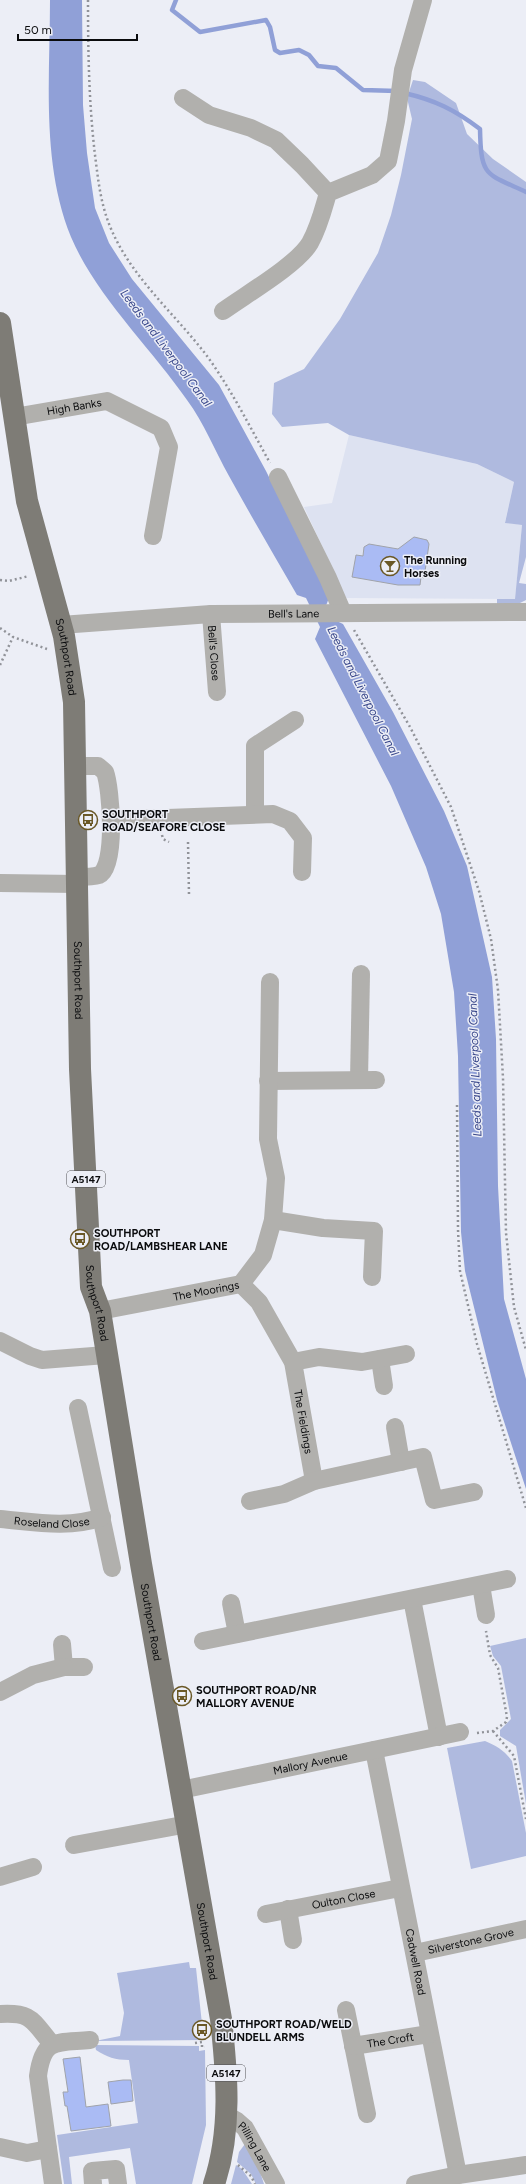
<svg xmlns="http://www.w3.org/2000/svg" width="526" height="2184" font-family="Figtree,sans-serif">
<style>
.built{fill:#dde2f1}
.green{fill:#afbadf}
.water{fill:#90a0d7}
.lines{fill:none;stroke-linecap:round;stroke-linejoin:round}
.stream{stroke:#90a0d7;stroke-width:4.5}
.building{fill:#aabbf4;stroke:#a0a3aa}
.path{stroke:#919399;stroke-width:2.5;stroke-dasharray:2 3;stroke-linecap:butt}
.minor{stroke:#b1b0ad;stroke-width:18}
.major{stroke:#7e7c76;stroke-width:22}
.labels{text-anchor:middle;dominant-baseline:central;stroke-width:3;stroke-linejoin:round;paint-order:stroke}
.shield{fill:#eceef6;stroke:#4e4f53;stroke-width:1}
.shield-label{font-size:10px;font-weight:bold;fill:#0a0b0d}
.street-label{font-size:11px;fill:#0a0b0d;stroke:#eceef6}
.poi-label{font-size:11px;font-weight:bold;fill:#0a0b0d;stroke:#eceef6;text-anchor:start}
.water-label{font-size:12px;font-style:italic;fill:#39478b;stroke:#eceef6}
</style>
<rect width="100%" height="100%" fill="#eceef6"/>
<path class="built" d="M349,435L477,464L514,482L505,522L522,525L515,599L346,598L304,507L332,503Z"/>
<path class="green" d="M413,80L425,82L456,103L467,134L493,159L526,182V557L519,583L526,584V600L514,606L497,604V599H515L522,525L505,523L514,482L477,464L349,435L328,423L282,427L272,414L274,383L304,369L340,319L378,253L391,215L401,175L412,119L407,98Z
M526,1638V1804L516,1746L500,1736V1730L511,1719L501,1666L493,1656L490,1646Z
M485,1741C497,1746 505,1751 512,1761L526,1833V1856L471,1869L447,1748Z
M189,1962L190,1968H196L202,2024L198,2025L199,2035H203L204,2040L95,2041L120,2036L124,2013L117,1973Z
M95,2045L199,2046V2051L205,2050L206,2125L192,2184H136L130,2148L69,2157L72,2184H64L57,2135L138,2123L129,2060C115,2060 107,2057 96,2050Z
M245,2144L259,2169L264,2184H256L251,2174L237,2162L239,2152Z
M236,2165L242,2169L252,2184H231Z"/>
<path class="water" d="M50,0H82L83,105L87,153L95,208L109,243L132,279L219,385L266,471L329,598L325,608L328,617L343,624L393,712L444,811L467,866L492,977L496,1039L498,1186L504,1299L526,1379V1489L497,1400L465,1271L461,1232L458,1056L454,992L441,914L426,867L391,786L315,639L320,627L306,598L297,595C274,555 251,516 229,476C215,451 204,423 187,400C151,348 96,296 71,237C41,163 50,78 50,0Z"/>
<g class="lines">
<path class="stream" d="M176,0L172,10L200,32L266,20L270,27L275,50L280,53L299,50L309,55L318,66L336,68L363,90L397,91
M404,93C435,100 455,110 480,129C481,177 485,173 526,192"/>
</g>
<path class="building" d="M414,537L427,540L429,544L424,578L421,577L420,585H398L352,577L356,555L363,556L364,547L369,544L398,549Z
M80,2057L86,2107L108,2104L111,2126L71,2131L67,2106H65L63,2092H68L63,2059Z
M123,2080H131L133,2101L111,2104L108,2082Z"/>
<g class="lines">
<path class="path" d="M88,0C88,55 89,109 96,163C99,187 102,209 112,231C133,279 176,315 207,356C231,389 250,427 270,463
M0,580L9,581L29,576
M0,628L13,637
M354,630L410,727L451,807L479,891L491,939L498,990L503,1078L506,1233L514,1307L526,1350
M0,665L13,637L47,649
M162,835L163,839L169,842
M188,842L189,895
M457,1105L458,1230L460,1271L477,1344L526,1508
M493,1731L514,1756L526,1819
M477,1733L493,1731L506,1722L507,1717L498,1668L490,1655L486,1631
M195,2043L202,2042V2047H205
M238,2165L251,2176L255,2184"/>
<g class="minor">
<path d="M183,98L209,115L251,128L276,140L302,165L328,193"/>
<path d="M223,311C245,295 297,265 310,243C319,227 323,210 328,193L372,175L388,161L396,121L403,70L423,0"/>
<path id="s1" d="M14,417L107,401L161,428L169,447L153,536"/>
<path d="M278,477L328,578L343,613"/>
<path id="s2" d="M211,614L217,692"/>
<path id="s3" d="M61,625L211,614L526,612"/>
<path d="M75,766H98L105,772C111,788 117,867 99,875C93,877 83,877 77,877"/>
<path d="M255,814V746L295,720"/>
<path d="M112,820L273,814L290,821L303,838L302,872"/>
<path d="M0,883L77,884"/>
<path d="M359,1080L361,974"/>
<path d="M268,1081L376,1080"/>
<path d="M273,1220L323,1228L374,1231L372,1277"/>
<path id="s4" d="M241,1284L259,1302L293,1362L314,1481"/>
<path id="s5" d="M100,1311L241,1284L263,1255L273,1220L276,1178L268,1139L270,982"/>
<path d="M0,1341L30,1356L42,1360L106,1355"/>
<path d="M380,1359L384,1386"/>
<path d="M293,1362L319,1357L362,1362L406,1354"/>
<path d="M78,1408L112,1568"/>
<path d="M395,1427L401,1462"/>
<path d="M250,1501L284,1494L314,1481L423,1457L434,1500L474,1492"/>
<path id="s6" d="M0,1519C34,1522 69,1529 102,1517"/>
<path d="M481,1585L486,1615"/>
<path d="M412,1599L439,1737"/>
<path d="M231,1603L237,1634"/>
<path d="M203,1641L507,1579"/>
<path d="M62,1644L64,1667H84"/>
<path d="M0,1692L33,1675L64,1667"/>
<path id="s7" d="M374,1750L458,2175"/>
<path id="s8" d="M181,1790L460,1732"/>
<path d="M74,1845L188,1824"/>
<path d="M0,1877L33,1867"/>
<path d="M288,1909L293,1940"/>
<path id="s9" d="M266,1914L400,1888"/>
<path id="s10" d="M415,1953L526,1929"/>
<path d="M346,2010L367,2114"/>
<path d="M0,2014C33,2012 32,2021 52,2044"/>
<path id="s11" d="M353,2046L429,2034"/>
<path id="s12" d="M226,2115L237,2121L245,2128L276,2184"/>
<path d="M0,2147L27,2153L48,2149"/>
<path d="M53,2184L38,2076C43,2037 57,2043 90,2040"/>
<path d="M93,2184L92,2171L116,2169L118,2184"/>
<path d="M415,2184L458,2175L526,2165"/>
</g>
<path class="major" id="s13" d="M0,323L27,501L64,636L74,702L80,1069L91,1287L100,1311L141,1564L221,2019C227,2074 232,2130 214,2184"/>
</g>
<defs>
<symbol id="bar-ring" viewBox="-11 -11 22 22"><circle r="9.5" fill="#eceef6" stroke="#6a5826" stroke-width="1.5"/><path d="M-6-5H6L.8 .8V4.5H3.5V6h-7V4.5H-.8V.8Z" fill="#6a5826"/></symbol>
<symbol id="bus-ring" viewBox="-11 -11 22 22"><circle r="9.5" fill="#eceef6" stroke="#6a5826" stroke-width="1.5"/><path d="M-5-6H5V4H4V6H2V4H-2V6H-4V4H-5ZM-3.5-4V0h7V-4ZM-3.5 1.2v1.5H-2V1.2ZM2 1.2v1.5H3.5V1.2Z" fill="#6a5826"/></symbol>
</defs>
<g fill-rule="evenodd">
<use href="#bar-ring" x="379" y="555" width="22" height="22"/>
<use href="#bus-ring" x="77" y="809" width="22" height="22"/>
<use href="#bus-ring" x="69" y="1228" width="22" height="22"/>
<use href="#bus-ring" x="171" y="1685" width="22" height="22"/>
<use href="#bus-ring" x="191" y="2019" width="22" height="22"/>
</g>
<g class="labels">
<g class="shield">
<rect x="67" y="1171" width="38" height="16" rx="3"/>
<rect x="207" y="2065" width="38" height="16" rx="3"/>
</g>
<g class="shield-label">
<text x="86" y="1179">A5147</text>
<text x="226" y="2073">A5147</text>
</g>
<g class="street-label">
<text stroke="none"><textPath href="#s1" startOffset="61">High Banks</textPath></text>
<text stroke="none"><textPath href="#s3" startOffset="233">Bell's Lane</textPath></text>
<text stroke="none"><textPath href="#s2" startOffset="39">Bell's Close</textPath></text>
<text stroke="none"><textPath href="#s13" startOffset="341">Southport Road</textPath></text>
<text stroke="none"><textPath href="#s13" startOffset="665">Southport Road</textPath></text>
<text stroke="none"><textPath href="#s5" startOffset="108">The Moorings</textPath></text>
<text stroke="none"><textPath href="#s13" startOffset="989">Southport Road</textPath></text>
<text stroke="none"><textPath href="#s4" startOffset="155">The Fieldings</textPath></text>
<text stroke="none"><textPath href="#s6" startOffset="52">Roseland Close</textPath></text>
<text stroke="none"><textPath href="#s13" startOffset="1313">Southport Road</textPath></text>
<text stroke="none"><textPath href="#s8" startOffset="132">Mallory Avenue</textPath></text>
<text stroke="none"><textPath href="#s9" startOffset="79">Oulton Close</textPath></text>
<text stroke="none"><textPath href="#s13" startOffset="1637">Southport Road</textPath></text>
<text stroke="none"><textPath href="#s10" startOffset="57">Silverstone Grove</textPath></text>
<text stroke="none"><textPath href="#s7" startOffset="216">Cadwell Road</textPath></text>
<text stroke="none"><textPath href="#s11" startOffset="38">The Croft</textPath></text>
<text stroke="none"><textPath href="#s12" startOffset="44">Pilling Lane</textPath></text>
</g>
<g class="poi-label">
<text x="404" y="560">The Running<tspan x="404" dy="13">Horses</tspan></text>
<text x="102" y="814">SOUTHPORT<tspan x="102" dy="13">ROAD/SEAFORE CLOSE</tspan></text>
<text x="94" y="1233">SOUTHPORT<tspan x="94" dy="13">ROAD/LAMBSHEAR LANE</tspan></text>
<text x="196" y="1690">SOUTHPORT ROAD/NR<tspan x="196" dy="13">MALLORY AVENUE</tspan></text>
<text x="216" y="2024">SOUTHPORT ROAD/WELD<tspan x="216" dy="13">BLUNDELL ARMS</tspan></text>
</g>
<g class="water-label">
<text transform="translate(166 348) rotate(53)">Leeds and Liverpool Canal</text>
<text transform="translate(363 691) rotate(63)">Leeds and Liverpool Canal</text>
<text transform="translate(475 1065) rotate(-92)">Leeds and Liverpool Canal</text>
</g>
</g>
<path d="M18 34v6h119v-6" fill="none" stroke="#0a0b0d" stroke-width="2"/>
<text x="24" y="34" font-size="12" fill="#0a0b0d" stroke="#eceef6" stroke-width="3" paint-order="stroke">50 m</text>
</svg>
